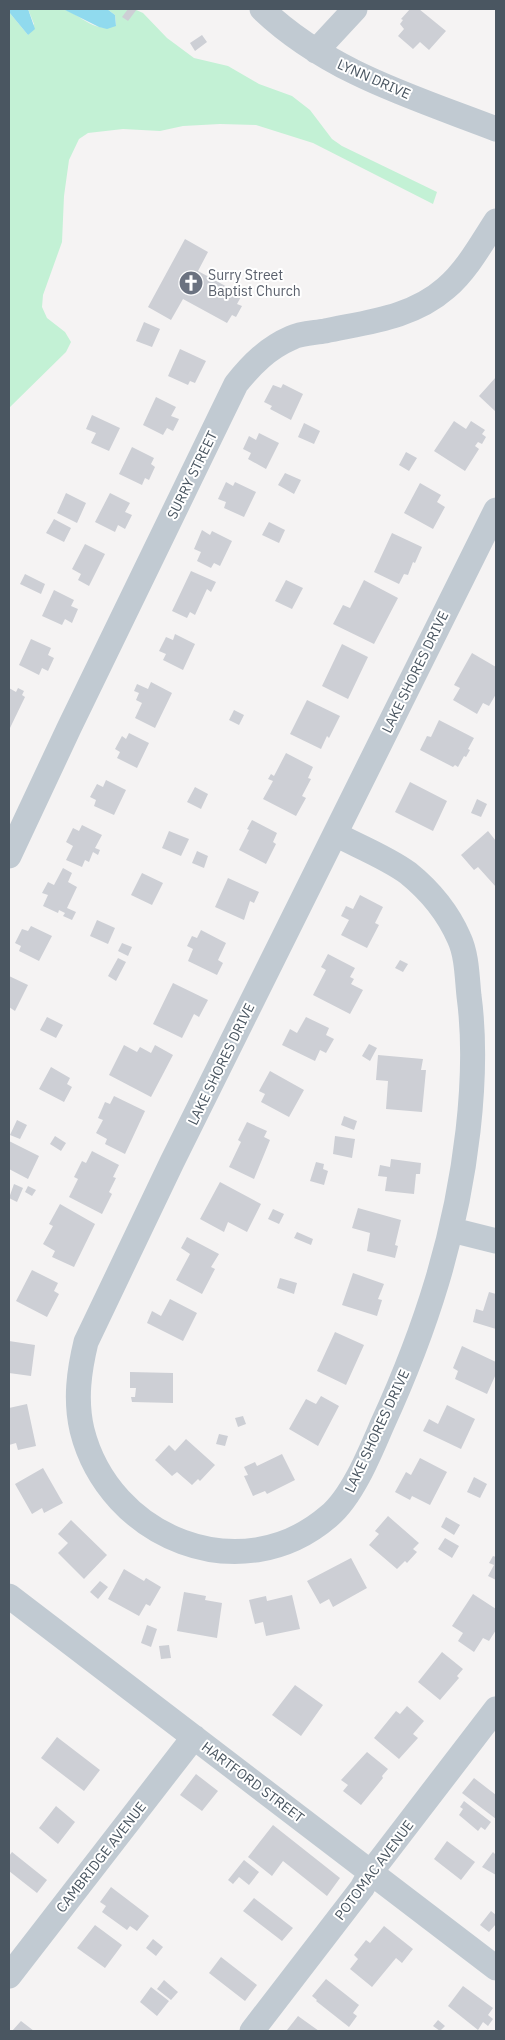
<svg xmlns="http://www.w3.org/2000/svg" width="505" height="2040" font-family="'IBM Plex Sans',sans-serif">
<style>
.green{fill:#c3f1d5}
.water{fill:#90daee}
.building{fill:#cdcfd5}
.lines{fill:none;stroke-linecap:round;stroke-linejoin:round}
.minor{stroke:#c1cad2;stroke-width:25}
.labels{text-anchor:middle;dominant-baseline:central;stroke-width:4;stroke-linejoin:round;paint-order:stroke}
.street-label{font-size:14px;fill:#4a5661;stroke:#fff}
.worship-label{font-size:14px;fill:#5b616d;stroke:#fff;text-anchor:start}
</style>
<rect width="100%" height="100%" fill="#f5f3f3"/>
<path class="green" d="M28,9C39,9 51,7 61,9C80,12 93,35 116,25L115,15L107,9H134L143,13L167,38L194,58L228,66L259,84L292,96L310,110L332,139L342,146L437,192L433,204L313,143L256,125L220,124L183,126L160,131L123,129L88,133L79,139L69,160L64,196L62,242L43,295L42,307L47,318L65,332L71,342L66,352L9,408V12L28,35L34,24Z"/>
<path class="water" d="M9,9H28L35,29L28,35L9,12Z
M63,9H107L115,15L116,26L107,29L99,27Z"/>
<path class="building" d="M128,9H137L128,21L122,17Z
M410,9H419L446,31L429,50L420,42L413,49L398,36L404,29L400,24L403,20L401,19Z
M202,35L207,42L195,51L190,43Z
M185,239L208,252L198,271L242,295L237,304L242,306L236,317L232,315L227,323L183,299L171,320L148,307Z
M144,322L160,329L152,347L136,341Z
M180,349L206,361L195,383L190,381L188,385L168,376Z
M496,377V412L479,396Z
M283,384L303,394L291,420L270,409L272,406L264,402L273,385L281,388Z
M156,397L176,407L171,416L179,419L173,431L167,428L163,435L143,425Z
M92,415L120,428L109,451L91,443L96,433L86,429Z
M454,421L466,429L471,421L485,430L482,434L486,437L482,444L478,442L475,446L479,449L465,471L434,451Z
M304,423L320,431L314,444L298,437Z
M259,433L279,443L266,469L248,459L251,453L243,449L249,436L256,440Z
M132,447L154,458L151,464L155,467L149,480L145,478L142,485L119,474Z
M406,452L417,458L409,471L399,465Z
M285,473L301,480L294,494L278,485Z
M226,482L233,486L235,482L256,492L244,517L224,508L226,502L218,499Z
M420,483L441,495L437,502L445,507L433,529L404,513Z
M66,493L86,503L77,523L57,513Z
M110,493L130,503L125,512L132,515L125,529L118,525L115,532L95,522Z
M54,519L71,528L64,542L46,533Z
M269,522L285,530L279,543L262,535Z
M202,530L210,535L212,531L232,541L220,566L214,563L211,568L197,561L201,552L194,549Z
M392,533L422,547L415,563L413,562L408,575L404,574L399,584L374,572Z
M85,544L105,554L89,586L78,580L81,574L72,569Z
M191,571L216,582L211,592L207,589L195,615L190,612L187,618L172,611Z
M25,574L45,584L41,594L20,584Z
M286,580L303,588L292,609L275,601Z
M364,580L398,598L374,644L333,624L343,605L350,608Z
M54,590L74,600L71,606L78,609L72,623L65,619L62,625L42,616Z
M175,634L195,644L183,670L163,660L166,654L159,651L166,637L173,640Z
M31,639L51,648L48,655L54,658L48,671L42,668L39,675L19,665Z
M342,644L368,657L348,699L322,686Z
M472,653L496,667V694L489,706L483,703L477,714L453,700L460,688L454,685Z
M151,682L172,693L155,728L135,718L142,703L136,700L139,693L134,691L137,684L148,689Z
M9,688L16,692L18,688L24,691L22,695L25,697L10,728Z
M307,700L340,716L329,738L327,736L321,749L290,734Z
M234,710L244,715L239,725L229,720Z
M439,720L474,738L468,749L470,750L466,757L464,756L458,767L455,765L453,767L420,750L427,736L431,737Z
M129,733L149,743L137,768L117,758L120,752L115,749L122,736L126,739Z
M286,753L313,767L308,778L311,779L302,796L306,798L296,816L263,799L273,781L268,779L271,774L274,776Z
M106,780L126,790L114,815L94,806L96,800L90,797L97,784L103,787Z
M410,782L447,801L433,831L395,812Z
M195,787L208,794L201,809L187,802Z
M477,799L487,804L481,817L471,813Z
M252,820L277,833L273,842L276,844L266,864L239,850L249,830L247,829Z
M82,825L102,835L95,848L100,850L98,855L93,852L89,862L85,860L82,867L66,860L73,846L66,842L73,828L79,831Z
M169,831L189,839L181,856L162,848Z
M488,831L496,841V887L478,867L474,870L461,855Z
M197,851L208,856L204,868L192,863Z
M63,868L72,873L68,882L77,887L67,908L76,912L72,920L63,916L65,913L59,910L58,913L43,906L48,895L42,893L48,882L54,885Z
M142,873L163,883L152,905L131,895Z
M228,878L259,892L254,903L250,901L244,920L215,907Z
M360,895L383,907L375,923L379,925L367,948L341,935L349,920L341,916L346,906L353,909Z
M97,920L115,928L108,944L90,936Z
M31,926L52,936L39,961L19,951L21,946L15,943L22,929L28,931Z
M201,930L226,943L218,960L223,963L217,975L188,961L193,949L187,946L192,936L197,938Z
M122,943L132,947L128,956L118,951Z
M328,954L355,968L350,977L354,979L351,984L363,990L350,1014L313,995L326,970L321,967Z
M118,958L126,962L116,981L108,976Z
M400,960L408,964L403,972L395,968Z
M9,976L28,985L15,1011L9,1007Z
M173,983L208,1000L199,1017L194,1014L182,1038L153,1024Z
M47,1017L63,1025L56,1038L40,1030Z
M306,1017L329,1028L326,1035L334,1039L326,1053L320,1050L315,1061L282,1045L290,1029L297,1033Z
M369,1044L377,1048L370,1061L362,1056Z
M124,1045L137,1052L140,1047L151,1053L155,1045L173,1055L151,1097L109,1075Z
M378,1055L423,1059L421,1070H426L422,1112L386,1109L388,1081L376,1080Z
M51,1067L70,1078L67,1084L72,1087L64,1102L39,1089Z
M270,1071L304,1090L289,1117L261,1102L265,1094L259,1091Z
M114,1096L145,1111L125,1154L105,1144L107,1139L96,1133L103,1120L98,1118L105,1102L110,1104Z
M344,1116L357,1121L354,1130L341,1125Z
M17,1120L27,1125L20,1139L10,1135Z
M247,1122L267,1131L264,1137L270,1140L254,1179L229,1167L241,1142L238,1140Z
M55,1136L66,1143L61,1151L50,1144Z
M335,1136L355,1139L352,1158L333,1154Z
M9,1141L39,1156L28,1179L9,1169Z
M92,1151L119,1165L113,1177L116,1178L109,1192L112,1194L102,1214L69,1197L78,1179L74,1177L82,1161L86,1163Z
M391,1159L421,1163L420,1174H416L414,1194L385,1191L387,1177L378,1176L380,1165L390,1167Z
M316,1162L324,1164L323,1169L328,1171L324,1185L310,1181Z
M220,1182L261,1204L247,1232L228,1222L224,1232L200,1219Z
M14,1184L23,1188L17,1202L9,1198Z
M28,1186L36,1190L32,1196L25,1192Z
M60,1204L95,1224L74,1267L52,1257L55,1251L43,1244L53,1226L49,1224Z
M358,1208L401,1220L395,1245L398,1246L395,1258L367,1251L370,1233L352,1228Z
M273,1209L284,1214L279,1224L268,1219Z
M297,1232L313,1239L311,1245L294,1238Z
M187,1237L219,1254L211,1267L215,1269L202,1294L176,1280L190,1254L181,1248Z
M32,1270L58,1283L54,1291L59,1294L47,1317L16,1301Z
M353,1273L384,1284L378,1299L382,1300L377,1316L342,1305Z
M280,1278L297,1283L294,1294L277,1288Z
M489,1292L496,1294V1329L473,1322L476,1309L483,1311Z
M170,1299L197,1313L183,1341L147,1323L152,1311L161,1316Z
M335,1332L364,1345L346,1385L317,1371Z
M9,1341L35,1345L31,1376L9,1373Z
M462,1346L496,1362V1374L487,1394L455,1379L458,1371L453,1368Z
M130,1372L173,1373V1403L132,1402L131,1397H135L136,1388H130Z
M321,1396L339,1406L318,1446L289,1429L306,1399L316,1404Z
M27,1404L36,1446L18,1450L16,1443L9,1445V1408Z
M447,1405L475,1419L461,1449L423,1431L429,1419L438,1424Z
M243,1416L246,1424L238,1427L235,1418Z
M219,1434L228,1436L225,1446L216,1444Z
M186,1439L215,1465L200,1481L198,1479L192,1485L177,1472L172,1476L155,1460L169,1445L175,1451Z
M282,1454L295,1480L267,1494L265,1491L253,1496L244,1476L248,1475L244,1467L255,1462L257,1466Z
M420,1458L447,1472L430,1505L412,1496L410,1500L395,1492L406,1472L411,1475Z
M43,1468L63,1503L44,1513L42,1508L32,1514L15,1484Z
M474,1477L487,1484L480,1498L467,1492Z
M388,1516L419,1543L413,1549L417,1552L407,1563L405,1561L397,1569L369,1545L379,1534L375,1531Z
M446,1517L460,1525L454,1535L441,1527Z
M71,1520L107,1555L84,1579L58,1553L68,1543L58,1534Z
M445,1538L459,1546L452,1558L438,1549Z
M493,1556L496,1557V1580L488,1576L494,1565L489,1563Z
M351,1558L367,1588L333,1607L329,1599L320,1604L307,1581Z
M124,1569L144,1581L146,1578L161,1587L150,1606L146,1604L139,1616L108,1599Z
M100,1581L108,1587L98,1599L90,1592Z
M184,1592L206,1596L205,1600L222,1603L217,1638L177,1631Z
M473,1594L496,1609V1630L489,1641L483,1638L474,1652L458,1641L463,1633L452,1626Z
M292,1595L300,1629L266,1636L263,1622L255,1624L249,1600L266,1596L267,1601Z
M147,1625L157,1629L151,1647L141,1643Z
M169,1645L171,1658L161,1659L159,1646Z
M442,1652L463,1669L457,1676L459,1678L440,1700L418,1682Z
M295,1685L323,1705L301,1736L272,1715Z
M407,1706L424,1721L413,1734L418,1738L399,1759L374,1738L396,1711L400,1714Z
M57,1737L100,1770L84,1791L41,1758Z
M367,1752L388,1769L382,1776L383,1778L361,1805L343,1791L348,1785L341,1780Z
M196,1774L218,1791L202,1811L180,1795Z
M474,1778L496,1795V1819L462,1793Z
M464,1801L491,1822L485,1830L481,1827L478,1831L459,1815L463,1809L460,1807Z
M56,1806L75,1822L58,1844L39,1828Z
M273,1825L340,1878L327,1896L283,1861L272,1876L248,1857Z
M447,1841L475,1862L461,1880L434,1859Z
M12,1852L47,1880L37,1893L9,1871V1856Z
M493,1852L496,1855V1875L482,1867Z
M244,1860L259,1872L249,1885L239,1877L233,1884L228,1880Z
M111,1887L149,1916L137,1931L130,1926L127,1930L102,1912L106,1906L100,1902Z
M254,1898L293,1928L282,1941L243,1911Z
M491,1911L496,1915V1924L489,1932L480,1925Z
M95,1925L122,1945L105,1968L77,1948Z
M384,1926L413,1949L402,1963L396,1958L372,1987L350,1969L358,1959L354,1955L366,1940L370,1943Z
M153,1939L163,1947L156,1956L146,1948Z
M221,1957L257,1985L245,2001L209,1973Z
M326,1979L359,2005L353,2013L357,2016L349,2027L316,2001L317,2000L312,1996Z
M164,1980L178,1992L171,2000L157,1989Z
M463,1986L493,2008L488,2015L493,2019L488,2026L483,2022L478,2030L448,2006Z
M151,1987L169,2001L157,2016L140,2002Z
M298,2016L319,2031L287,2030Z
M438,2020L445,2026L440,2031L433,2026Z
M21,2021L34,2031H12Z"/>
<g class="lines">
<path class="minor" d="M262,9C328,72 413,97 496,129
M316,51L355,9
M335,834C358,846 388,858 408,873C429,890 448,913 459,938C467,955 467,977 469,996C475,1041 473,1087 468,1131C456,1236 426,1329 382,1425C370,1453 352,1497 329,1516C241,1592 109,1538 82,1430C75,1400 79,1371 86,1342L172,1162L496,510
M9,856L69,728L236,384C252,364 268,348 291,338C301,333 314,333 325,331C367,322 412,318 446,288C467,270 481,244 496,221
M452,1230L496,1241
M9,1596L496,1968
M9,1976L194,1737
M252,2031L362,1888L371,1872L496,1709"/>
</g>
<defs>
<symbol id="church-disc" viewBox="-11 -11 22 22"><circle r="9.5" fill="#6b7280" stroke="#fff"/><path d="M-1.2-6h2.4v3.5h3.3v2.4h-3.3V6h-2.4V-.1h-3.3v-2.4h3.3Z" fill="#fff"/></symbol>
</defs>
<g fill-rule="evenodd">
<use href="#church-disc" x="177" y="269" width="28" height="28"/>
</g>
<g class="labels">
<g class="street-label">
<text transform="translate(374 79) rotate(24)">LYNN DRIVE</text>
<text transform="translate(192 475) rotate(-64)">SURRY STREET</text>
<text transform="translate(415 672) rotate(-64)">LAKE SHORES DRIVE</text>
<text transform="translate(221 1064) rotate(-64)">LAKE SHORES DRIVE</text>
<text transform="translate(377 1431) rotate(-65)">LAKE SHORES DRIVE</text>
<text transform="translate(253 1782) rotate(37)">HARTFORD STREET</text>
<text transform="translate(101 1857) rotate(-52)">CAMBRIDGE AVENUE</text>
<text transform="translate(374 1870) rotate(-53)">POTOMAC AVENUE</text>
</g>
<g class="worship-label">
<text x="208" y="275">Surry Street<tspan x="208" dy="16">Baptist Church</tspan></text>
</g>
</g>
<rect width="505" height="2040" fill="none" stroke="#4a5661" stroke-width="20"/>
</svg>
